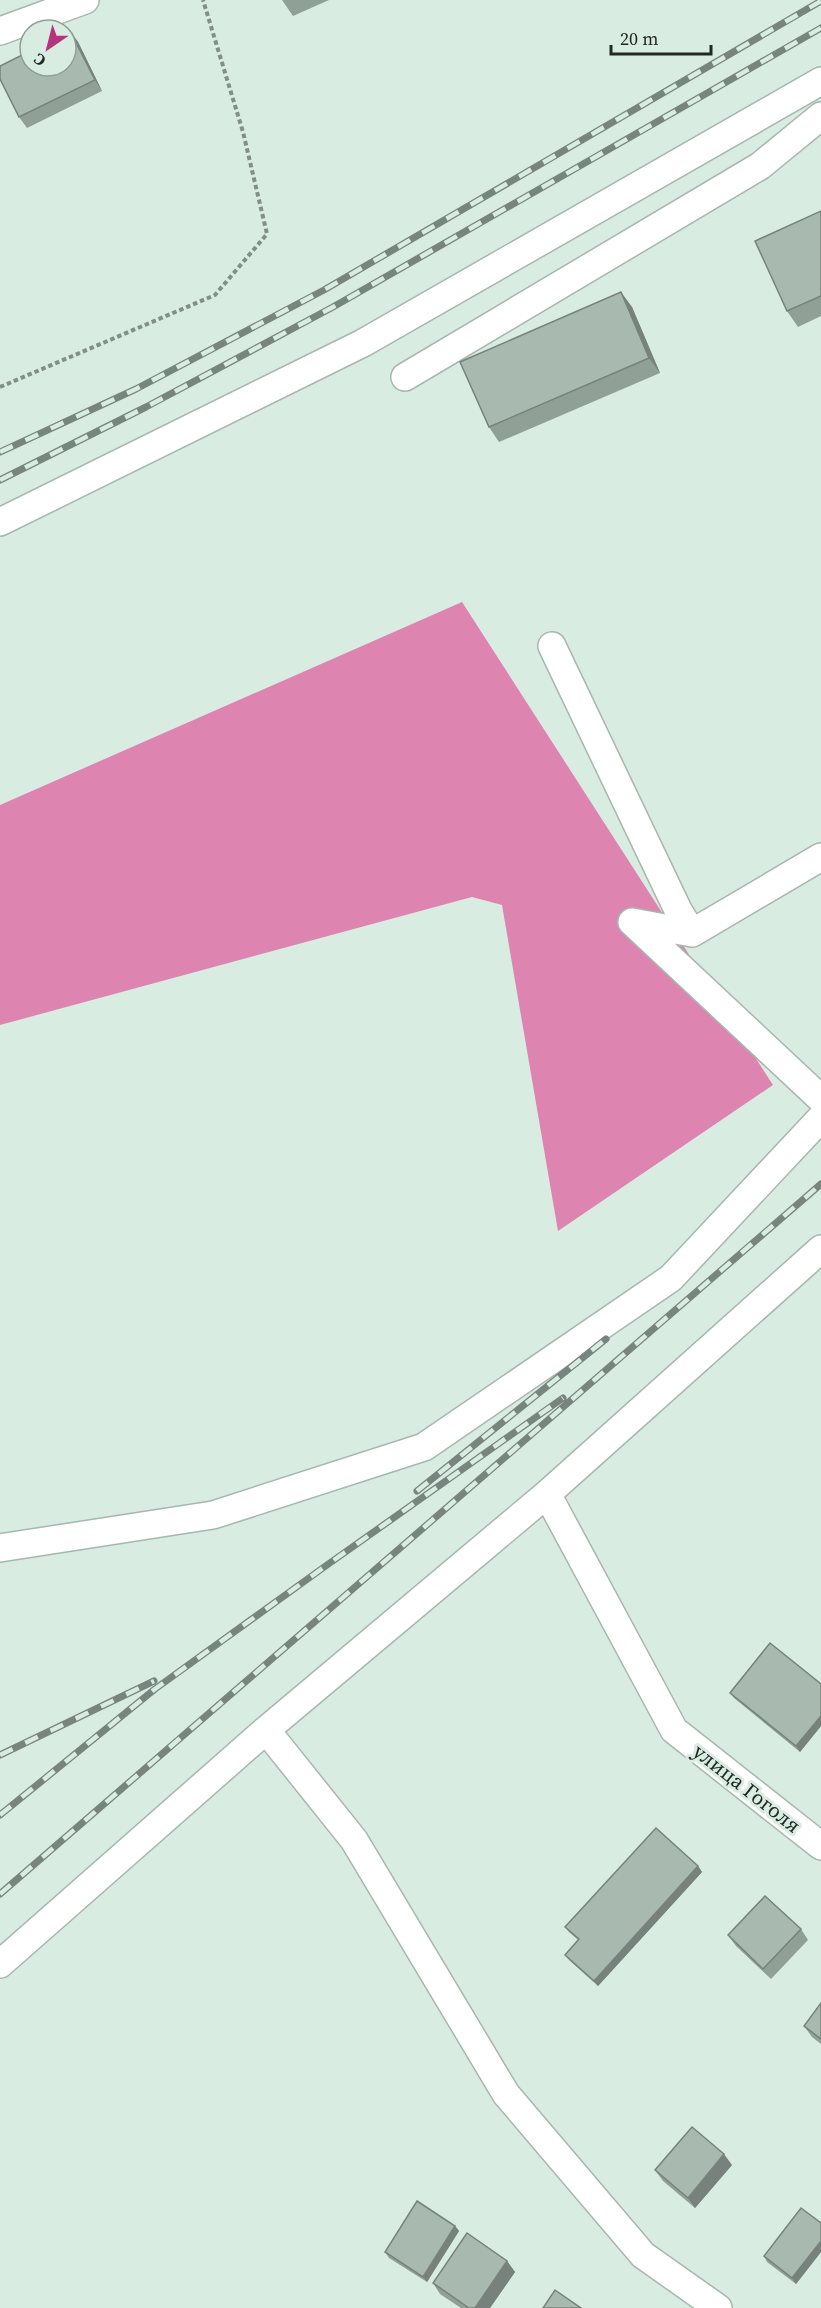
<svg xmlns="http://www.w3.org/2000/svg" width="821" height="2308" viewBox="0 0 821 2308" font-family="'Source Serif 4',serif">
	<rect width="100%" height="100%" fill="#d9ece1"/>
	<path fill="#de84b0" d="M462,602L773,1085L558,1231L502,905L472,897L0,1025V805Z"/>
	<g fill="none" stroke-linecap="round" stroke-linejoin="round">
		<g stroke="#a6b8ad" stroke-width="30">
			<path id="street" d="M0,31L85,0
				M405,377L760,166L821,116
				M0,522L363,343L821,81
				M552,646L678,910L692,933L632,922L821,1099
				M692,933L821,857
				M547,1494L674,1730L821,1846
				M0,1548L213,1515L424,1447L671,1278L821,1118
				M266,1730L354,1840L506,2094L643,2255L718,2308
				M0,1964L266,1730L547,1494L821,1249"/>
		</g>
		<path stroke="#828f87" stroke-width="4" stroke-dasharray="4.5 3" stroke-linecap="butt" d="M0,387L215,295L267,234L243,132L203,0"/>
		<use href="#street" stroke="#fff" stroke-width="27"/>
		<g stroke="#78857e" stroke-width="7">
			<path id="rail" d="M0,452L136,389L324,290L821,1
				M0,480L146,407L333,307L821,28
				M417,1491L606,1339
				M0,1755L154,1681
				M0,1815L155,1689L327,1565L563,1398
				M0,1894L821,1184"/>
		</g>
		<use href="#rail" stroke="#d9ece1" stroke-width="4.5" stroke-dasharray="14" stroke-linecap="butt"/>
	</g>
	<path fill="#90a097" d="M282,0H329L293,16Z
		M70,31L78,42L102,91L27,128L19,117Z
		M821,211V316L798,327L787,311Z
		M632,307L660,373L499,442L489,427Z
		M821,1684V1726L800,1752L734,1698L730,1693Z
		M698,1866L702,1872L598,1986L569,1960L565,1955L578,1940L569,1932L565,1927Z
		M801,1929L808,1940L771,1979L736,1946L728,1935Z
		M821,2003V2044L812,2037L804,2026Z
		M732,2165L695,2208L663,2181L655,2170Z
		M821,2223V2252L796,2284L767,2262L764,2256Z
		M455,2226L459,2231L427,2282L389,2258L385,2252Z
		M507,2261L515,2272L490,2308H461L440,2294L433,2283Z"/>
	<path fill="#76827b" d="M70,31L78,42L102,91L95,80Z
		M621,292L632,307L660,373L649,358Z
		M821,1716V1726L800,1752L796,1746Z
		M698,1866L702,1872L598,1986L594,1981Z
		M724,2154L732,2165L695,2208L688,2198Z
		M455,2226L459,2231L427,2282L423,2277Z
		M821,2241V2252L796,2284L792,2278Z
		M507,2261L515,2272L490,2308H475Z"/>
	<path fill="#a8bab0" stroke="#76827b" stroke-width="1.5" d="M70,31L95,80L19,117L0,79V66L30,51V66H66V33Z
		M821,211V296L787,311L755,241Z
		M621,292L649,358L489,427L460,362Z
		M770,1643L821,1684V1716L796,1746L730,1693Z
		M656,1828L698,1866L594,1981L565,1955L579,1939L565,1927Z
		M765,1896L801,1929L763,1969L728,1935Z
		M821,2003V2039L804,2026Z
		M692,2127L724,2154L688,2198L655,2170Z
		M417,2201L455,2226L423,2277L385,2252Z
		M801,2208L821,2223V2241L792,2278L764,2256Z
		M467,2233L507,2261L475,2308H469L433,2283Z
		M555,2290L581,2308H543Z"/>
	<g text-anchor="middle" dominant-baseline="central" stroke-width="6" stroke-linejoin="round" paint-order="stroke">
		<g font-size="21" fill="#222925" stroke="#d9ece1">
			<text transform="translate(747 1788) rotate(38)">улица Гоголя</text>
		</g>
	</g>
	<g transform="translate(48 48) rotate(215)"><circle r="28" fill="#d9ece1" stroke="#909e96" stroke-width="1.5"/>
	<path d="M0-4.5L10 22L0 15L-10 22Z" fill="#b6347e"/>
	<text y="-9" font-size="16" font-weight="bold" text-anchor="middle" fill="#222925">С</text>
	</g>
	<path d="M611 45v9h100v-9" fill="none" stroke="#222925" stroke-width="3"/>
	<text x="620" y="45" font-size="18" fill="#222925" stroke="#d9ece1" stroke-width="4.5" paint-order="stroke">20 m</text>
</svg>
